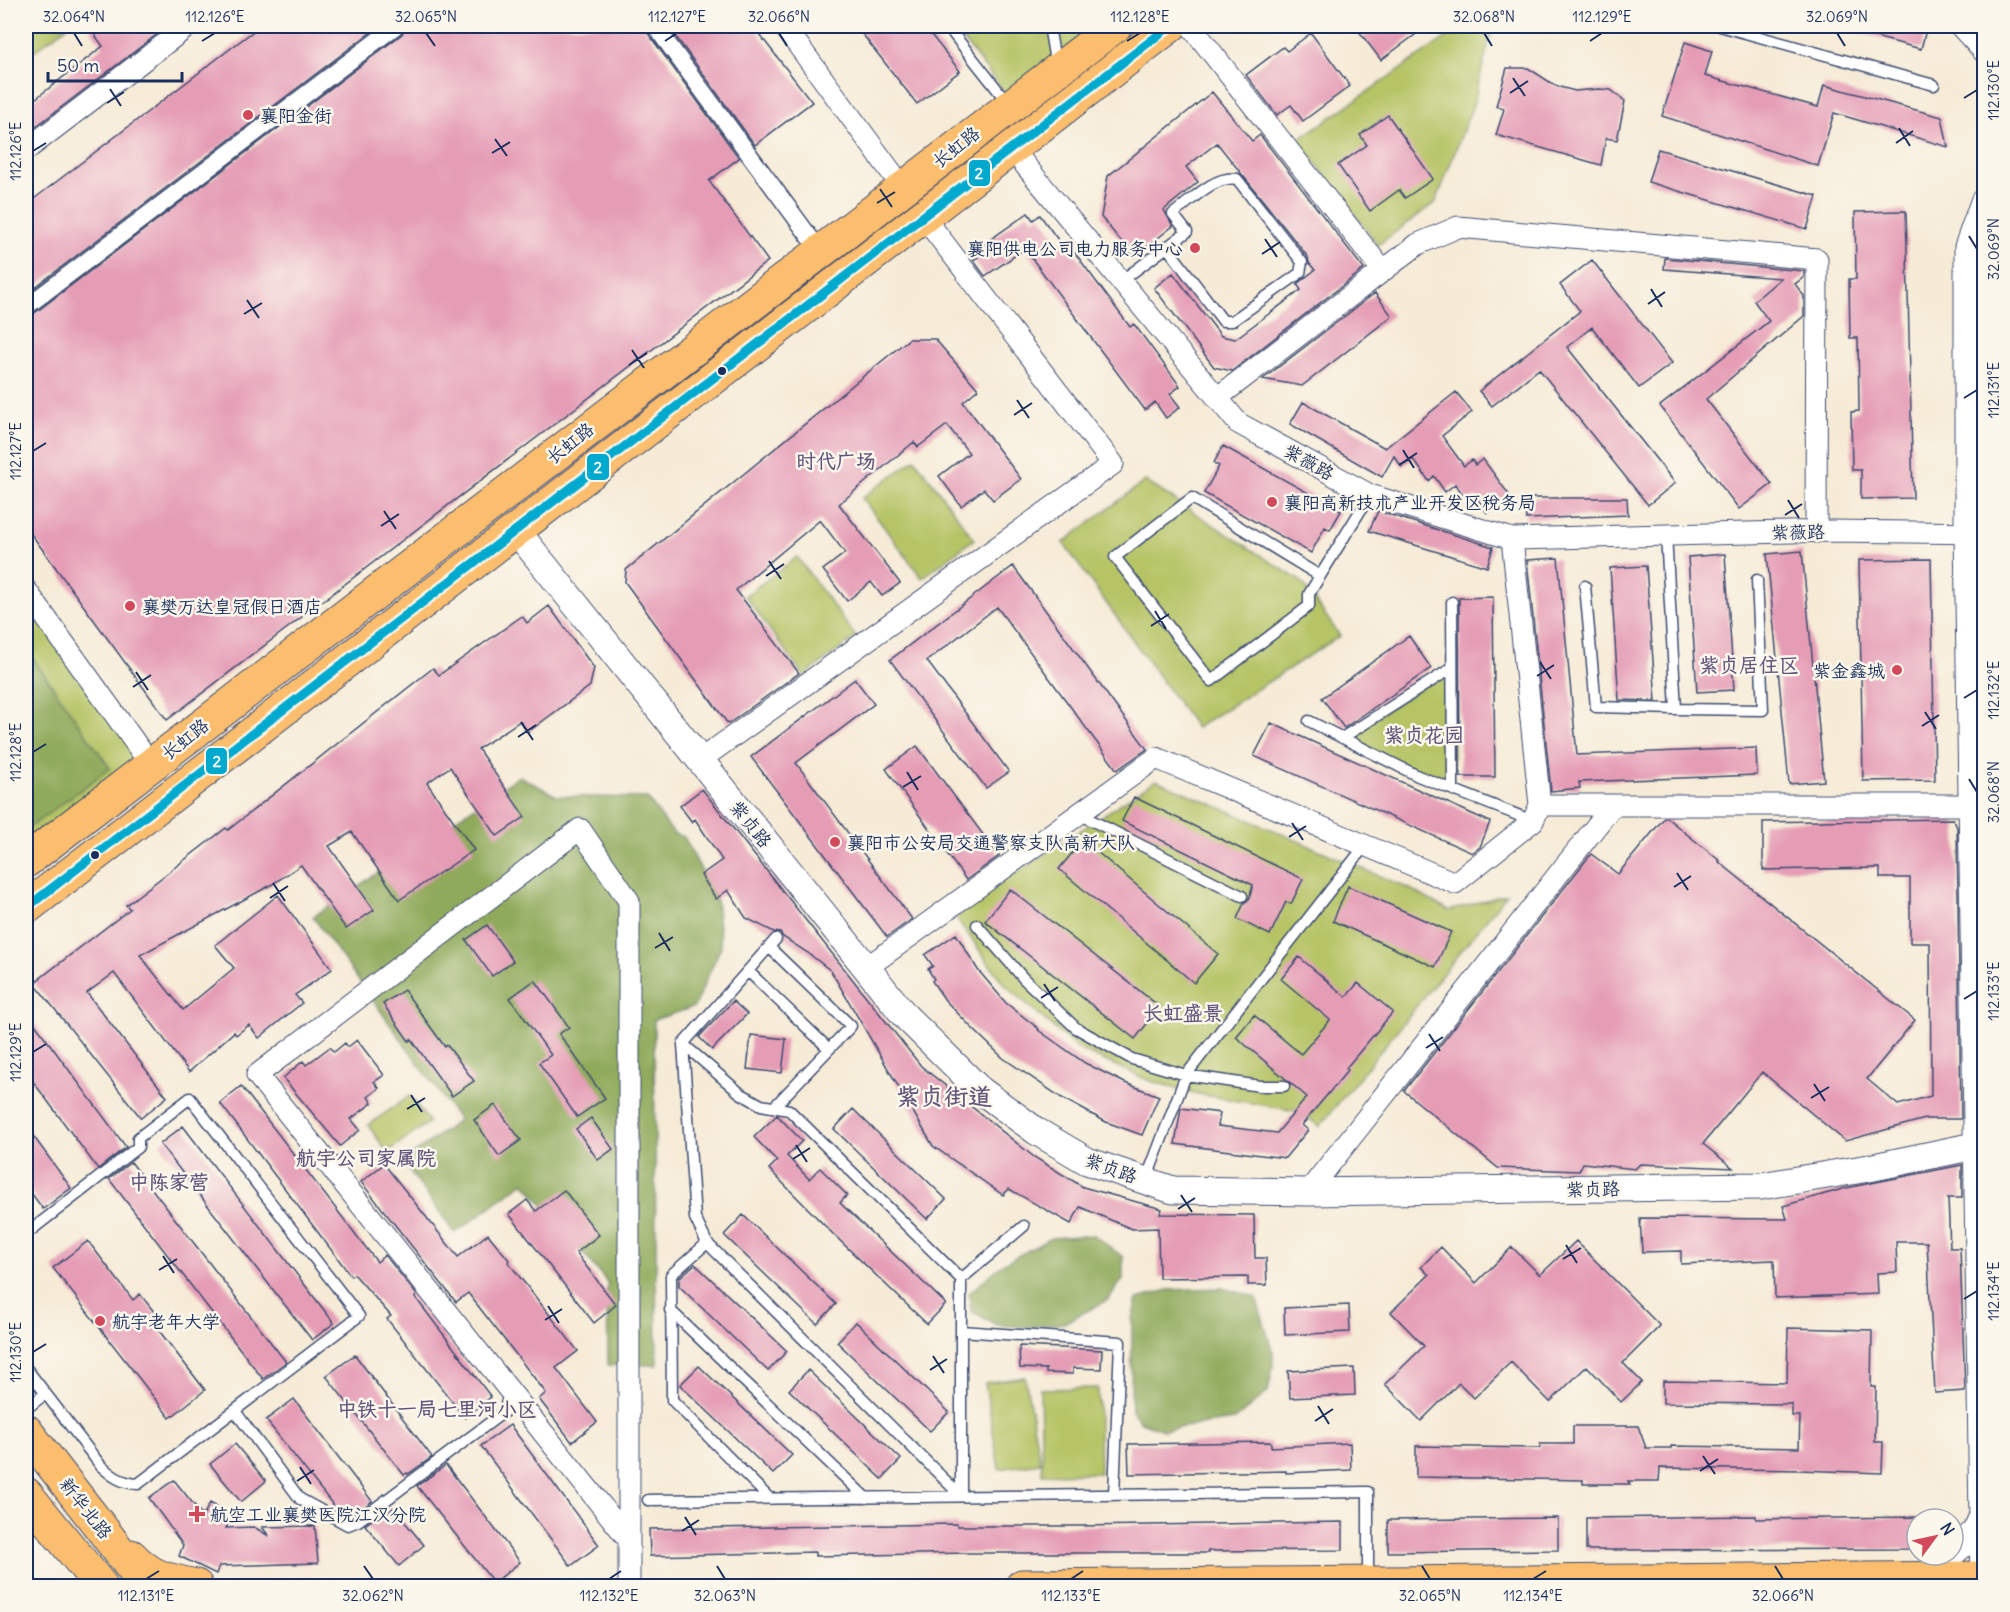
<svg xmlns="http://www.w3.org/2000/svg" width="2010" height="1612" viewBox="0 0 2010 1612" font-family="Delius,'LXGW WenKai TC',sans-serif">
	<rect width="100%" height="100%" fill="#fbf7ec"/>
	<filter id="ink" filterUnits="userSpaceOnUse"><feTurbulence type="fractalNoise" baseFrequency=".0167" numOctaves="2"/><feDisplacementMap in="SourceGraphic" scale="12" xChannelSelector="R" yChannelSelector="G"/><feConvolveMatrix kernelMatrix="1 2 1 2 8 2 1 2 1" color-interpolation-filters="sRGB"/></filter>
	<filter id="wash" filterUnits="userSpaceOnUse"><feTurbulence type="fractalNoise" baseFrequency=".008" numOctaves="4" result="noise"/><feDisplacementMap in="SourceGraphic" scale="24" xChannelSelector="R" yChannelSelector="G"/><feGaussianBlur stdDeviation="1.35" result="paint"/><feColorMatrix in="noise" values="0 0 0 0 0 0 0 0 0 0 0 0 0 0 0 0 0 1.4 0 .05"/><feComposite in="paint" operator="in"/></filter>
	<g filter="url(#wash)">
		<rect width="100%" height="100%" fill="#f6ebd7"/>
		<path fill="#b6c466" stroke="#687a62" stroke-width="1.5" d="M26,26H68L26,57Z
			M952,26H1104L1009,98Z
			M1463,26H1493L1474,102L1436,202L1378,245L1298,140Z
			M915,459L974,539L922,578L862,498Z
			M1145,481L1302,582L1340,636L1196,728L1063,543Z
			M797,557L856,637L804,676L745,596Z
			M26,590L151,765L26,861Z
			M1452,668L1453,790L1342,738Z
			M1156,780L1412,890L1449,911L1507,894L1319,1127L1302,1112L1198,1094L1150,1081L1078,1049L1003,983L954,915Z
			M410,1096L429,1122L387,1152L368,1125Z
			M1025,1377L1040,1463L999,1469L985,1383Z
			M1098,1388L1100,1473L1042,1474L1040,1389Z"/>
		<path fill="#90aa5b" stroke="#566c5c" stroke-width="1.5" d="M32,657L110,768L26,830V661Z
			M519,776L557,796L647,798L674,834L684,837L716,899L721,947L694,1007L654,1020L657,1365H608L607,1282L524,1182L455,1233L403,1162L459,1120L313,917Z
			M1094,1235L1123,1257V1279L1108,1300L1064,1323L1030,1327L997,1325L971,1311L969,1293L1004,1263L1051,1238Z
			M1222,1288L1256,1297L1273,1352V1368L1268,1392L1234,1420L1163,1430L1141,1422L1131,1410L1132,1319L1137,1299L1168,1290Z"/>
		<g id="blocks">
			<path fill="#e59db6" d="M88,26H168L26,134V106L103,46Z
				M260,26H379L26,294V205Z
				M406,26H645L647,32L739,158L709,181L768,261L167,720L26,527V317L32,315L402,34Z
				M668,26H753L812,102L755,145Z
				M856,26H924L960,71L917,104Z
				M1355,26H1427L1381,60Z
				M1849,26H1927L1921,49L1849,30Z
				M1311,33L1350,86L1303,121L1291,105L1277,115L1246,75L1283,47L1287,51Z
				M1685,42L1712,51L1705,76L1818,107L1824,85L1942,117L1948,147L1834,113L1818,166L1662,116Z
				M1507,68H1528L1556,86L1575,91L1599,89L1611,90L1625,101L1617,140L1606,138L1601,165L1496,135L1504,109L1496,106Z
				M1212,92L1252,141L1260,135L1364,269L1232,371L1214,367L1154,288L1173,273L1221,336L1235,339L1301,290L1297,284L1315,270L1309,263L1308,257L1217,143L1186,167L1198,182L1164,210L1173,226L1134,257L1101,217L1108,176Z
				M1388,115L1433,179L1405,198L1399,190L1370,211L1338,165L1367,145L1360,135Z
				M1658,149L1817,196L1807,229L1648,182Z
				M1906,211L1913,498L1861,499V470H1852L1851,412L1859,411L1858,338H1850L1849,279H1856L1855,212Z
				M1028,213L1033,220L1040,215L1061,244L1066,241L1130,327L1134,324L1180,386L1170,394L1180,407L1166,418L1155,402L1145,410L1025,249L985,276L973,260L978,257L974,251Z
				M1665,258L1804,271V277L1795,284L1804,296V316L1706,399L1772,484L1739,509L1660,406L1769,321L1754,301L1781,278L1664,269Z
				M1592,260L1672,363L1639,388L1592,327L1567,347L1675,483L1648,505L1539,369L1492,406L1479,391L1580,311L1560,285Z
				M1375,293L1392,316L1302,386L1263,379Z
				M909,339H935L978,389L963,402L1021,479L993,500L984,489L961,506L939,476L969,453L947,425L918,447L914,442L839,504L900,583L882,596L871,582L847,601L823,570L845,553L820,520L736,590L799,673L728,724L625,582L626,570Z
				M1456,392L1472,412L1442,436L1464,466L1472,460L1475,465L1483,459L1510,496L1487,513L1476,497L1469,502L1455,484L1445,492L1434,476L1429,481L1413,459L1402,467L1394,456L1382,477L1290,424L1303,402L1385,448Z
				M1223,446L1341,511L1330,530L1325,527L1311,553L1204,493L1219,466L1214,463Z
				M1524,498H1627L1628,515L1526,519Z
				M1378,511L1493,547L1487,567L1369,531Z
				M1802,551L1824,781L1789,784L1767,554Z
				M1725,554L1734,690L1697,692L1688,557Z
				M1558,558L1577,755L1756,748L1757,775L1579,782L1580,788L1551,791L1527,560Z
				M1931,559L1935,780L1863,781L1859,560Z
				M1013,566L1147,749L1117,770L997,607L927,661L1009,772L986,788L890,660Z
				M1646,566L1656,701L1619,700L1610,568Z
				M1493,597L1495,777H1460L1459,598Z
				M549,606L594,668L590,686L528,732L520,721L478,749L525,817L497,836L450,767L427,783L474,850L399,900L352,832L329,846L374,910L346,929L301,865L271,885L140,955L183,1010L234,968L215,945L278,895L332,969L295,995L302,1003L259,1038L249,1025L236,1035L234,1032L189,1072L114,973L87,993L167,1097L141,1118L34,983L130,909L126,905L226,828L228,830L433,668L439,675L522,616L527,623Z
				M1409,636L1431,668L1344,728L1322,698Z
				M855,679L874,704L796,763L912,919L887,937L751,757Z
				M1271,723L1490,822L1480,847L1472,853L1254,756Z
				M917,746L999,856L966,880L886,769Z
				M702,789L921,1066L1034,1157L1083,1187L1162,1209L1160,1214L1254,1215L1255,1258H1266L1267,1285H1248V1277L1159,1278L1158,1228L1132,1229L1080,1207L1071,1224L1009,1189L1003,1195L933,1146L831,971L808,953L783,937L780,933L774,932L746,918L728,890L716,899L701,875L722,860L695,819L692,822L680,806Z
				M1134,797L1303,879L1291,904L1286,902L1270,935L1237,919L1244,903L1249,899L1253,885L1122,821Z
				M1664,818H1667L1720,861L1719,862L1915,1020L1867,1079L1898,1105L1931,1096L1930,943H1910V878H1880V868L1763,870V822L1953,819L1957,827L1961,1119H1925L1845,1141L1762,1072L1703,1144L1733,1168L1640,1164L1635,1169L1583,1163L1579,1171L1498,1168L1404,1091L1591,854L1618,874Z
				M1083,840L1218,954L1194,983L1059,869Z
				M1348,886L1451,932L1435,967L1333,921Z
				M1010,889L1160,1007L1135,1039L985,921Z
				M487,925L513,961L492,976L466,940Z
				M956,934L978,970L1006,1003L1039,1029L1038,1030L1085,1063L1125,1083L1159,1096L1142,1135L1106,1122L1062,1098L1003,1058L970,1026L945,1000L932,981L934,979L928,969L933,966L925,955Z
				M1299,957L1346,997L1358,983L1393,1012L1346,1068L1348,1070L1302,1125L1308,1130L1285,1158L1175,1144L1181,1108L1220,1113L1218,1126L1277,1133L1307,1097L1236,1037L1254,1015L1301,1054L1330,1020L1281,979Z
				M535,980L569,1027L559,1034L605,1098L577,1117L539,1063L551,1055L510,998Z
				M404,990L445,1047L447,1045L474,1081L452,1096L411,1039L409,1041L383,1004Z
				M733,1001L747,1014L712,1050L699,1037Z
				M26,1012L126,1147L98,1169L26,1072Z
				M751,1035L786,1039L782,1073L747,1069Z
				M357,1040L384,1075L374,1082L379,1088L368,1097L372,1103L351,1119L360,1130L340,1146L283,1078L303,1061L306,1065L330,1047L334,1052L345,1043L348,1047Z
				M241,1086L377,1262L385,1255L417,1295L415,1297L491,1397L465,1418L387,1319L391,1316L354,1274L351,1276L220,1103Z
				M495,1105L521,1140L499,1156L474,1120Z
				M853,1109L946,1199L927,1219L834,1129Z
				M777,1115L802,1141L787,1156L809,1179L820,1168L847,1195L840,1203L946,1304L927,1324L833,1234L769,1169L777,1161L754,1137Z
				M591,1118L613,1149L598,1160L576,1129Z
				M26,1126L71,1188L43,1209L26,1186Z
				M183,1126L334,1323L312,1340L160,1144Z
				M131,1162L286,1362L263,1379L109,1179Z
				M384,1164L458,1257L488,1234L509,1260L508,1262L578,1351L556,1368L597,1422L572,1442L539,1399L546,1393L468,1293L456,1302L361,1182Z
				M1962,1165V1198H1948L1950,1248H1960L1965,1391L1935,1393L1927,1242H1896L1897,1272L1877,1273L1878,1294L1775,1298L1774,1260L1681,1264V1251L1642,1252L1640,1218L1787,1219L1783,1206L1846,1188Z
				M564,1190L599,1235L576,1253L616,1305L594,1323L509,1214L527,1200L536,1211Z
				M743,1215L836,1304L817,1324L724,1235Z
				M88,1241L133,1300L140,1294L163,1323L157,1328L205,1390L170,1418L53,1268Z
				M1576,1241L1660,1326L1623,1363L1642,1382L1621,1402L1587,1366L1550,1402L1511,1362L1474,1398L1459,1383L1421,1421L1385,1384L1424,1346L1391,1312L1429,1275L1421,1267L1441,1247L1476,1283L1512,1247L1540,1275Z
				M695,1264L787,1351L768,1371L679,1286V1278Z
				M1349,1305L1350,1332L1285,1335L1284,1308Z
				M856,1322L949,1412L930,1431L837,1342Z
				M1788,1328L1872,1330L1871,1387H1876L1875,1442H1883L1882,1473L1799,1470L1660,1468L1659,1481H1628L1630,1484H1583V1480L1416,1477V1446L1540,1448V1444H1573V1426H1638L1646,1448H1671V1446L1799,1448L1800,1416H1792V1404L1663,1403V1381L1787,1383Z
				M1019,1346L1102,1350L1101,1369L1073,1368V1374L1046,1373V1369L1020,1368Z
				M355,1355L432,1457L408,1474L407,1473L404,1475L326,1376Z
				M699,1366L792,1455L773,1474L680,1385Z
				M1354,1368L1355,1395L1290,1398L1288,1371Z
				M808,1370L901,1459L882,1479L789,1390Z
				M294,1399L372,1501L355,1514L353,1512L347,1516L337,1510L266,1420Z
				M510,1425L599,1545L571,1566L481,1446Z
				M1271,1442V1447L1350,1443L1351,1470L1286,1473V1471L1129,1474L1128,1444Z
				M235,1444L266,1481L241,1502L210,1464Z
				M446,1465L520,1562L494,1583L417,1486Z
				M174,1480L203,1516L210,1503L233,1515L226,1528L254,1527L269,1536L262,1527L315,1526L318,1563L219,1566L216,1574L179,1556L183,1545L149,1498Z
				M393,1508L424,1545L399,1566L365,1525L381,1513L383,1516Z
				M1756,1516V1519L1917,1517V1549L1586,1550V1518Z
				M1558,1518V1550L1388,1552V1520Z
				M1343,1522V1550L1208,1551V1553H968L815,1556V1552L650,1556L649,1529L957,1524V1526H1080Z"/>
		</g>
	</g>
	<g filter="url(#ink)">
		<use href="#blocks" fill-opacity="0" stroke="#3c4b70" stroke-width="1.5"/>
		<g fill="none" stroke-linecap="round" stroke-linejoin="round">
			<g stroke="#3c4b70" stroke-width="13">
				<path id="service" d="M947,26L1008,103
					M1049,26L1056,67
					M1720,26L1934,85
					M1121,281L1167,247L1223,321H1232L1300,273L1302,262L1237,179C1214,175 1191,201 1173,214L1187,232L1167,247
					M1666,535L1676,709L1763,710L1757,580
					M1320,576L1192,498L1115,557L1211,681L1309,606V594L1370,495
					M1585,586L1596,707L1676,709
					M1452,602L1453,790
					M1309,721L1418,776L1533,821
					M1342,738L1452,668
					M1079,814L1242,896
					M977,925L1024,979L1076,1028L1132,1059L1186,1075L1260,1086H1284
					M769,947L851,1026L774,1107
					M748,971L829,1049
					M683,1044L776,939
					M1146,1180L1186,1075L1360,852
					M26,1234L138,1147V1138L190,1098L359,1316L138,1484C122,1483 113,1477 101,1466L26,1368
					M707,1243L961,1496
					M961,1279L1024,1226
					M670,1310L866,1498
					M961,1331L1120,1342L1114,1495
					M26,1409L45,1394
					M235,1411L300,1499L348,1525L358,1521L504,1412L508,1397L505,1392
					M770,1499L672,1400L671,1275L707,1243L695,1218L683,1044L740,1093L761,1105L789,1110L961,1279V1496
					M648,1500L1368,1492V1581"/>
			</g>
			<g stroke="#3c4b70" stroke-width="19">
				<path id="pedestrian" d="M655,26L820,251
					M26,307L396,26"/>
			</g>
			<g stroke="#3c4b70" stroke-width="23">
				<path id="minor" d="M784,26L903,188
					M1191,26L1383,271
					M1960,26L1984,52
					M1011,148L1238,423L1370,495L1512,539L1831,531L1984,533
					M26,150L188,26
					M1217,398L1418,244L1458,227L1817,259L1816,532
					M26,590L151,765
					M700,760L1113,464L923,216
					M1540,805H1984
					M866,968L1156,758L1455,883L1533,821L1540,805L1512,539
					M1308,1192L1613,805
					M629,1586V901L580,829L257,1075L629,1540"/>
			</g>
			<g stroke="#3c4b70" stroke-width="29">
				<path id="tertiary" d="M1984,202L1968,247V533L1984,1586
					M515,529L905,1016L979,1089L1036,1131L1087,1161L1173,1190L1308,1192L1761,1186L1869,1168L1984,1144
					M1953,1552L1976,1532L1984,1513"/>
			</g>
			<g stroke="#3c4b70" stroke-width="35">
				<path id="primary" d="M26,1431L146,1586
					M26,1494L101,1586
					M131,1556C153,1579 166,1579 196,1586
					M1022,1586L1984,1578"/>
			</g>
			<g stroke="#3c4b70" stroke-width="35">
				<path id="trunk" d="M26,861L1115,26
					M26,908L1170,26"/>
			</g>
			<use href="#service" stroke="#fff" stroke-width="10"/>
			<use href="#pedestrian" stroke="#fff" stroke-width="16"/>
			<use href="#minor" stroke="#fff" stroke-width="21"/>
			<use href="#tertiary" stroke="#fff" stroke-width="27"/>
			<use href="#primary" stroke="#fbbd6e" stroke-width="33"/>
			<use href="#trunk" stroke="#fbbd6e" stroke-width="33"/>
			<g stroke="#fbf7ec" stroke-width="14">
				<path id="bus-1" d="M26,908L1170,26"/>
			</g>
			<use href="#bus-1" stroke="#00a9ce" stroke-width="9"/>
		</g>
	</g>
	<path fill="none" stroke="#1b2f5e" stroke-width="2" d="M74,33L82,46M426,33L435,46M779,33L787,46M1484,33L1492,46M1837,33L1845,46M202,41L215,33M665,41L677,33M1127,41L1140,33M1590,41L1602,33M1513,78L1525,96M110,89L121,106M1510,93L1528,81M1964,98L1977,90M107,103L124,92M1899,128L1910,146M495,139L507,156M1896,143L1913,131M33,151L46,143M492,153L510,142M880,189L892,207M877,203L895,192M1969,236L1977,249M1265,239L1277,257M1262,254L1280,242M1651,289L1662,307M247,300L259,318M1648,304L1665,292M244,314L262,303M632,350L644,368M629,365L647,353M1964,398L1977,390M1017,400L1029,418M1014,415L1032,403M1403,450L1414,468M33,451L46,443M1399,465L1417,453M1788,500L1799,518M384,511L396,529M1785,515L1802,504M381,526L399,514M769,561L781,579M766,576L784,564M1155,611L1166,629M1151,626L1169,614M1540,662L1551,679M136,672L148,690M1537,676L1554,665M133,687L151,675M1964,698L1977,690M1925,712L1936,729M521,722L533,740M1922,726L1939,715M518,737L536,725M33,752L46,744M907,772L918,790M1969,779L1977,792M903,787L921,776M1292,823L1303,840M1289,837L1306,826M1677,873L1688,890M273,883L285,901M1674,887L1691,876M270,898L288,886M659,933L670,951M655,948L673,937M1044,984L1055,1001M1041,998L1058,987M1964,999L1977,991M1429,1034L1440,1051M1426,1048L1443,1037M33,1052L46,1044M1814,1084L1825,1101M411,1095L422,1112M1811,1098L1829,1087M407,1109L425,1098M796,1145L807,1162M793,1159L810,1148M1181,1195L1192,1212M1178,1209L1195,1198M1566,1245L1577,1263M163,1256L174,1273M1563,1259L1581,1248M159,1270L177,1259M1964,1299L1977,1291M548,1306L559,1323M545,1320L562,1309M33,1352L46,1344M933,1356L944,1373M930,1370L947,1359M1318,1406L1329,1424M1315,1421L1333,1409M1703,1456L1715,1474M300,1467L311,1484M1700,1471L1718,1459M297,1481L314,1470M685,1517L696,1535M682,1531L699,1520M364,1566L373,1579M717,1566L725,1579M1422,1566L1430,1579M1775,1566L1783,1579M146,1579L159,1571M609,1579L621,1571M1071,1579L1083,1571M1533,1579L1546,1571"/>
	<g fill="#d1495b" stroke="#fbf7ec" stroke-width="2">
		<circle cx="248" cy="115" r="6"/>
		<circle cx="1195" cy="248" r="6"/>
		<circle cx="1272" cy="502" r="6"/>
		<circle cx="130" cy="606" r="6"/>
		<circle cx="1897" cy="670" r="6"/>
		<circle cx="835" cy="842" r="6"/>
		<circle cx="100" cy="1321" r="6"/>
		<path d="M194 1505h6v6h6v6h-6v6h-6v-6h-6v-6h6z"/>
	</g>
	<g fill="#1b2f5e" stroke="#fbf7ec" stroke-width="2">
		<circle cx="722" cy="371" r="5"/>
		<circle cx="95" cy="855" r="5"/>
	</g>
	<g text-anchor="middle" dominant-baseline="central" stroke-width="5" stroke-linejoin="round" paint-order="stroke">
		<g font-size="18" fill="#1b2f5e" stroke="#fbf7ec" text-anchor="start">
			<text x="260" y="115">襄阳金街</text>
			<text x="1183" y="248" text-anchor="end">襄阳供电公司电力服务中心</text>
			<text x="1284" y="502">襄阳高新技术产业开发区税务局</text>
			<text x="142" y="606">襄樊万达皇冠假日酒店</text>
			<text x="1885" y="670" text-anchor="end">紫金鑫城</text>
			<text x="847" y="842">襄阳市公安局交通警察支队高新大队</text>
			<text x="112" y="1321">航宇老年大学</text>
			<text x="210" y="1514">航空工业襄樊医院江汉分院</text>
		</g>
		<g font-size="18" fill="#1b2f5e" stroke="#fbf7ec">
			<text transform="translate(956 147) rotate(-38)">长虹路</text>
			<text transform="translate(570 443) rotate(-38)">长虹路</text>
			<text transform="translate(1309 462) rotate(29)">紫薇路</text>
			<text transform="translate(1798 532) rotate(-1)">紫薇路</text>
			<text transform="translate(185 739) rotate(-38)">长虹路</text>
			<text transform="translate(751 824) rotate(51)">紫贞路</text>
			<text transform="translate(1111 1168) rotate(20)">紫贞路</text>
			<text transform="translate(1593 1189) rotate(-1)">紫贞路</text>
			<text transform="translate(86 1508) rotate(52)">新华北路</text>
		</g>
		<g font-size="20" font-weight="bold" fill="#62567d" stroke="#fbf7ec">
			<text x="836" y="460">时代广场</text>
			<text x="1749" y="664">紫贞居住区</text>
			<text x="1424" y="734">紫贞花园</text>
			<text x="1183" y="1012">长虹盛景</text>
			<text x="366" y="1157">航宇公司家属院</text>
			<text x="169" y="1181">中陈家营</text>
			<text x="437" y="1408">中铁十一局七里河小区</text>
		</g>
		<g font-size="24" font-weight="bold" fill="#62567d" stroke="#fbf7ec">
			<text x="944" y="1096">紫贞街道</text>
		</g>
	</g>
	<g stroke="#fbf7ec" stroke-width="2">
		<rect x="968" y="159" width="23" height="28" rx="6" fill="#00a9ce"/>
		<rect x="586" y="453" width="24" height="28" rx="6" fill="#00a9ce"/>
		<rect x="205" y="747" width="23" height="28" rx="6" fill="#00a9ce"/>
	</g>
	<g font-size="16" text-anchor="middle" font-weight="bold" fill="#fff">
		<text x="979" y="179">2</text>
		<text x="598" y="473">2</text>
		<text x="217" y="767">2</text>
	</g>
	<rect width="2010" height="1612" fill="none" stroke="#fbf7ec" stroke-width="66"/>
	<g transform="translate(1935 1537) rotate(57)"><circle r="28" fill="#fbf7ec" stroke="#a1a7b3" stroke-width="1.5"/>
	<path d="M0-4.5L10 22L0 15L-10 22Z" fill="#d1495b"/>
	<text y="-9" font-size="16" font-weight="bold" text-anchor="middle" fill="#1b2f5e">N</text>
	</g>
	<path d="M48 72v9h134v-9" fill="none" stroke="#1b2f5e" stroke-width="3"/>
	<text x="57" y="72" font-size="18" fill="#1b2f5e" stroke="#fbf7ec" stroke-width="4.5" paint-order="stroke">50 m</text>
	<rect x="33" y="33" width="1944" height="1546" fill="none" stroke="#1b2f5e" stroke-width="2"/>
	<g font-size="15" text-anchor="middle" fill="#1b2f5e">
		<text x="74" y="22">32.064°N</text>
		<text x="215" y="22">112.126°E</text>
		<text x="426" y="22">32.065°N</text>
		<text x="677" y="22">112.127°E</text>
		<text x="779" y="22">32.066°N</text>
		<text x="1140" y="22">112.128°E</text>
		<text x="1484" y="22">32.068°N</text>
		<text x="1602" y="22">112.129°E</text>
		<text x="1837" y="22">32.069°N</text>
		<text transform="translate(1994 90) rotate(-90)" y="5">112.130°E</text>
		<text transform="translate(16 151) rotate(-90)" y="5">112.126°E</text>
		<text transform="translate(1994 249) rotate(-90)" y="5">32.069°N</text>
		<text transform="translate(1994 390) rotate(-90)" y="5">112.131°E</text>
		<text transform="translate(16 451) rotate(-90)" y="5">112.127°E</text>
		<text transform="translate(1994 690) rotate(-90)" y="5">112.132°E</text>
		<text transform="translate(16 752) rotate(-90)" y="5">112.128°E</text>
		<text transform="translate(1994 792) rotate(-90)" y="5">32.068°N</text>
		<text transform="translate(1994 991) rotate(-90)" y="5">112.133°E</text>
		<text transform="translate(16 1052) rotate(-90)" y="5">112.129°E</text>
		<text transform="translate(1994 1291) rotate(-90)" y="5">112.134°E</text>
		<text transform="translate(16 1352) rotate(-90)" y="5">112.130°E</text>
		<text x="146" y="1601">112.131°E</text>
		<text x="373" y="1601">32.062°N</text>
		<text x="609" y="1601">112.132°E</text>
		<text x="725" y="1601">32.063°N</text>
		<text x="1071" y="1601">112.133°E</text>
		<text x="1430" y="1601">32.065°N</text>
		<text x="1533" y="1601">112.134°E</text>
		<text x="1783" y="1601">32.066°N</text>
	</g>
</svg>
